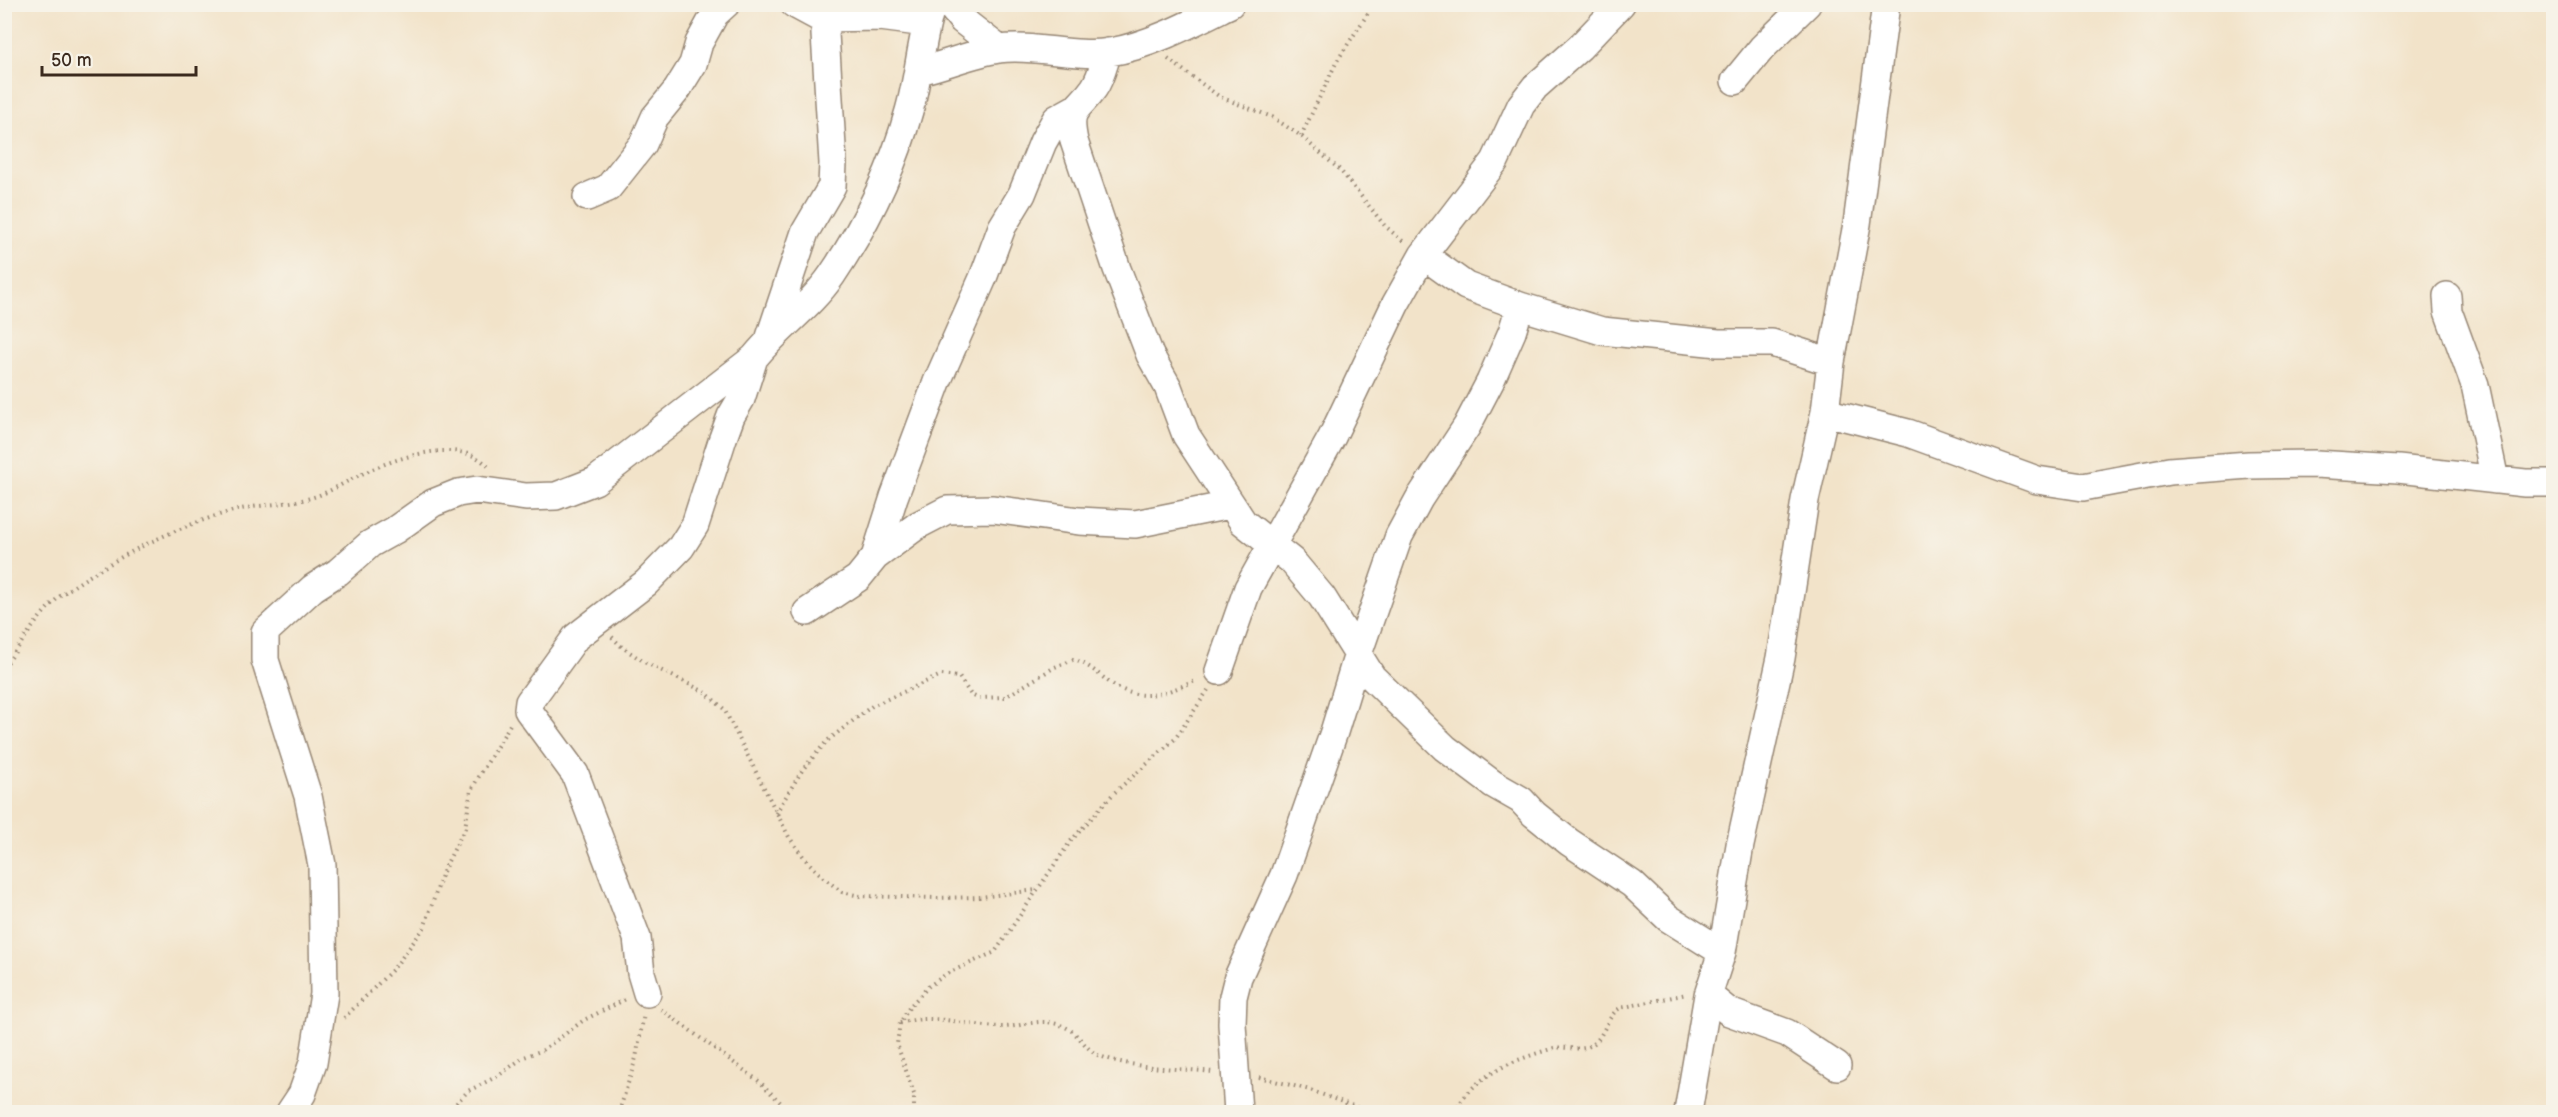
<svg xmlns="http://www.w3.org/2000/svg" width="2558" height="1117" viewBox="0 0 2558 1117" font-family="'Balsamiq Sans',sans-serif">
	<rect width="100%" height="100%" fill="#f7f3e8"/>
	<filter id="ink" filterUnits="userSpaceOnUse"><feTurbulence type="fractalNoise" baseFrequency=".0167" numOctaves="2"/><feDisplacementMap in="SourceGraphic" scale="12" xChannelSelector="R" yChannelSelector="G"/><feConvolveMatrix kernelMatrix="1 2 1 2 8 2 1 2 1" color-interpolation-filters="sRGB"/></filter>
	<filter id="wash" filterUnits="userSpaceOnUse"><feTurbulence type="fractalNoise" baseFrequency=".008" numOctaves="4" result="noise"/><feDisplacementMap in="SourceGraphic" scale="24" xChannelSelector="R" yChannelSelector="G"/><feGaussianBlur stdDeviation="1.35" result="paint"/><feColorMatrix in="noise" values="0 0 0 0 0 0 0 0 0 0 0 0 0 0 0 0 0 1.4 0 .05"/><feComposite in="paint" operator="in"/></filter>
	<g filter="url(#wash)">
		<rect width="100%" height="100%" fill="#f2e3c9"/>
	</g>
	<g filter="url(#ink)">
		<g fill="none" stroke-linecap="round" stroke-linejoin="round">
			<g stroke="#968674" stroke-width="30">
				<path id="minor" d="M794,4L820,18L880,17L926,23
					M949,4L962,20L999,49
					M1108,52C1104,63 1101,78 1094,88C1077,112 1067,107 1074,141L1117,269L1150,355L1168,387L1186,435L1243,522L1292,561L1322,597L1372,677L1445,748L1493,784L1521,800L1534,814L1569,842L1632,884L1668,918L1722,952
					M919,71C946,65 972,53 999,49C1035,44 1074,58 1110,52C1149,46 1194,22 1230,4
					M1735,81L1762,48L1807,4
					M587,197L608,188L643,144L655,117L677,90L693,64L699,43L715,14L726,4
					M1423,255L1466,286L1520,306L1602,331L1718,343H1772L1831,362
					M2447,296L2448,311L2475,385L2495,480
					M770,337L805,232L832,186L833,163L825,34L831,4
					M1825,412L1908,433L2037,480L2083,487L2169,471L2249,465L2316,464L2398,469L2525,483H2554
					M875,557L894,497L937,382L983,278L1002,227L1022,194L1043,142L1056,119L1074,109
					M807,612L858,578L875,557L918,525L947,510L993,509L1079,521L1135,524L1230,505
					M1219,671L1248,588L1332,437L1395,305L1423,255L1495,161L1521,105L1535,87L1580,47L1621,4
					M647,993L641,973L637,938L575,774L528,710L529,702L576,637L646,583L681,547L695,525L723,438L731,416L741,399L754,358
					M1708,995L1729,1012L1787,1033L1837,1066
					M290,1112L302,1094L313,1063L324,994L322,865L308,796L265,660V632L313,588L338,572L370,544L395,530L433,503L458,493L477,490L526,497L556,496L595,481L754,358C778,328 810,307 832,275C865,226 893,169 909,111C919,76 921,39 932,4
					M1238,1112L1232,1024L1233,997L1238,977L1284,875L1334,732L1358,654L1399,536L1419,499L1467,426L1490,382L1512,332L1520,306
					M1688,1112L1708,995L1722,952L1740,845L1781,658L1805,500L1825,412L1831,362L1857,224L1886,4"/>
			</g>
			<path stroke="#968674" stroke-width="4" stroke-dasharray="1.5 4.5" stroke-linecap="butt" d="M1168,59L1220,97L1272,117L1301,136L1340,170L1385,226L1405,243
				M1301,136L1337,61L1374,4
				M612,637L622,647L646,663L705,692L724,709L789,837L806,860L825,879L842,892L860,896L937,898L980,897L1036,890
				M4,667C23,642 42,608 68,590C120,555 179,524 241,509C265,504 293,504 317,496C333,490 347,481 362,474C394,458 464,434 490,469
				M776,813L803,769L827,741L872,706L941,675L959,677L971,695L978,698L1005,697L1055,667L1073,660C1087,663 1097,673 1109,682C1142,705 1164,693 1198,680
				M661,1009L760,1082L790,1112
				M344,1018L394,968L424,928L444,869L465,828L471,790L511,723
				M900,1023C938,1012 966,1027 1003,1027C1020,1027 1037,1019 1053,1023C1080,1028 1083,1050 1100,1056C1135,1069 1176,1068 1213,1072
				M1259,1077L1310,1090L1369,1112
				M448,1112L468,1091L498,1076L524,1057L543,1050L584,1020L626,999
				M619,1112L636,1058L644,1014
				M914,1112V1094L897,1044L900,1023L910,1006L929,986L948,973L995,952L1070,842L1113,794L1175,739L1208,690
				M1455,1112C1474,1074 1514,1060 1554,1048C1565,1046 1577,1051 1587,1047C1605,1041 1604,1018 1620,1008L1687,994"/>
			<use href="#minor" stroke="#fff" stroke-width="27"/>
		</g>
	</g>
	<rect width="2558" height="1117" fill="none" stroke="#f7f3e8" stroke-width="24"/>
	<path d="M42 66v9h154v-9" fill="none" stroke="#3b2a1e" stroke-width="3"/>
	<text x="51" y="66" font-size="18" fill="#3b2a1e" stroke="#f7f3e8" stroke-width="4.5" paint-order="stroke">50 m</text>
</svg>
